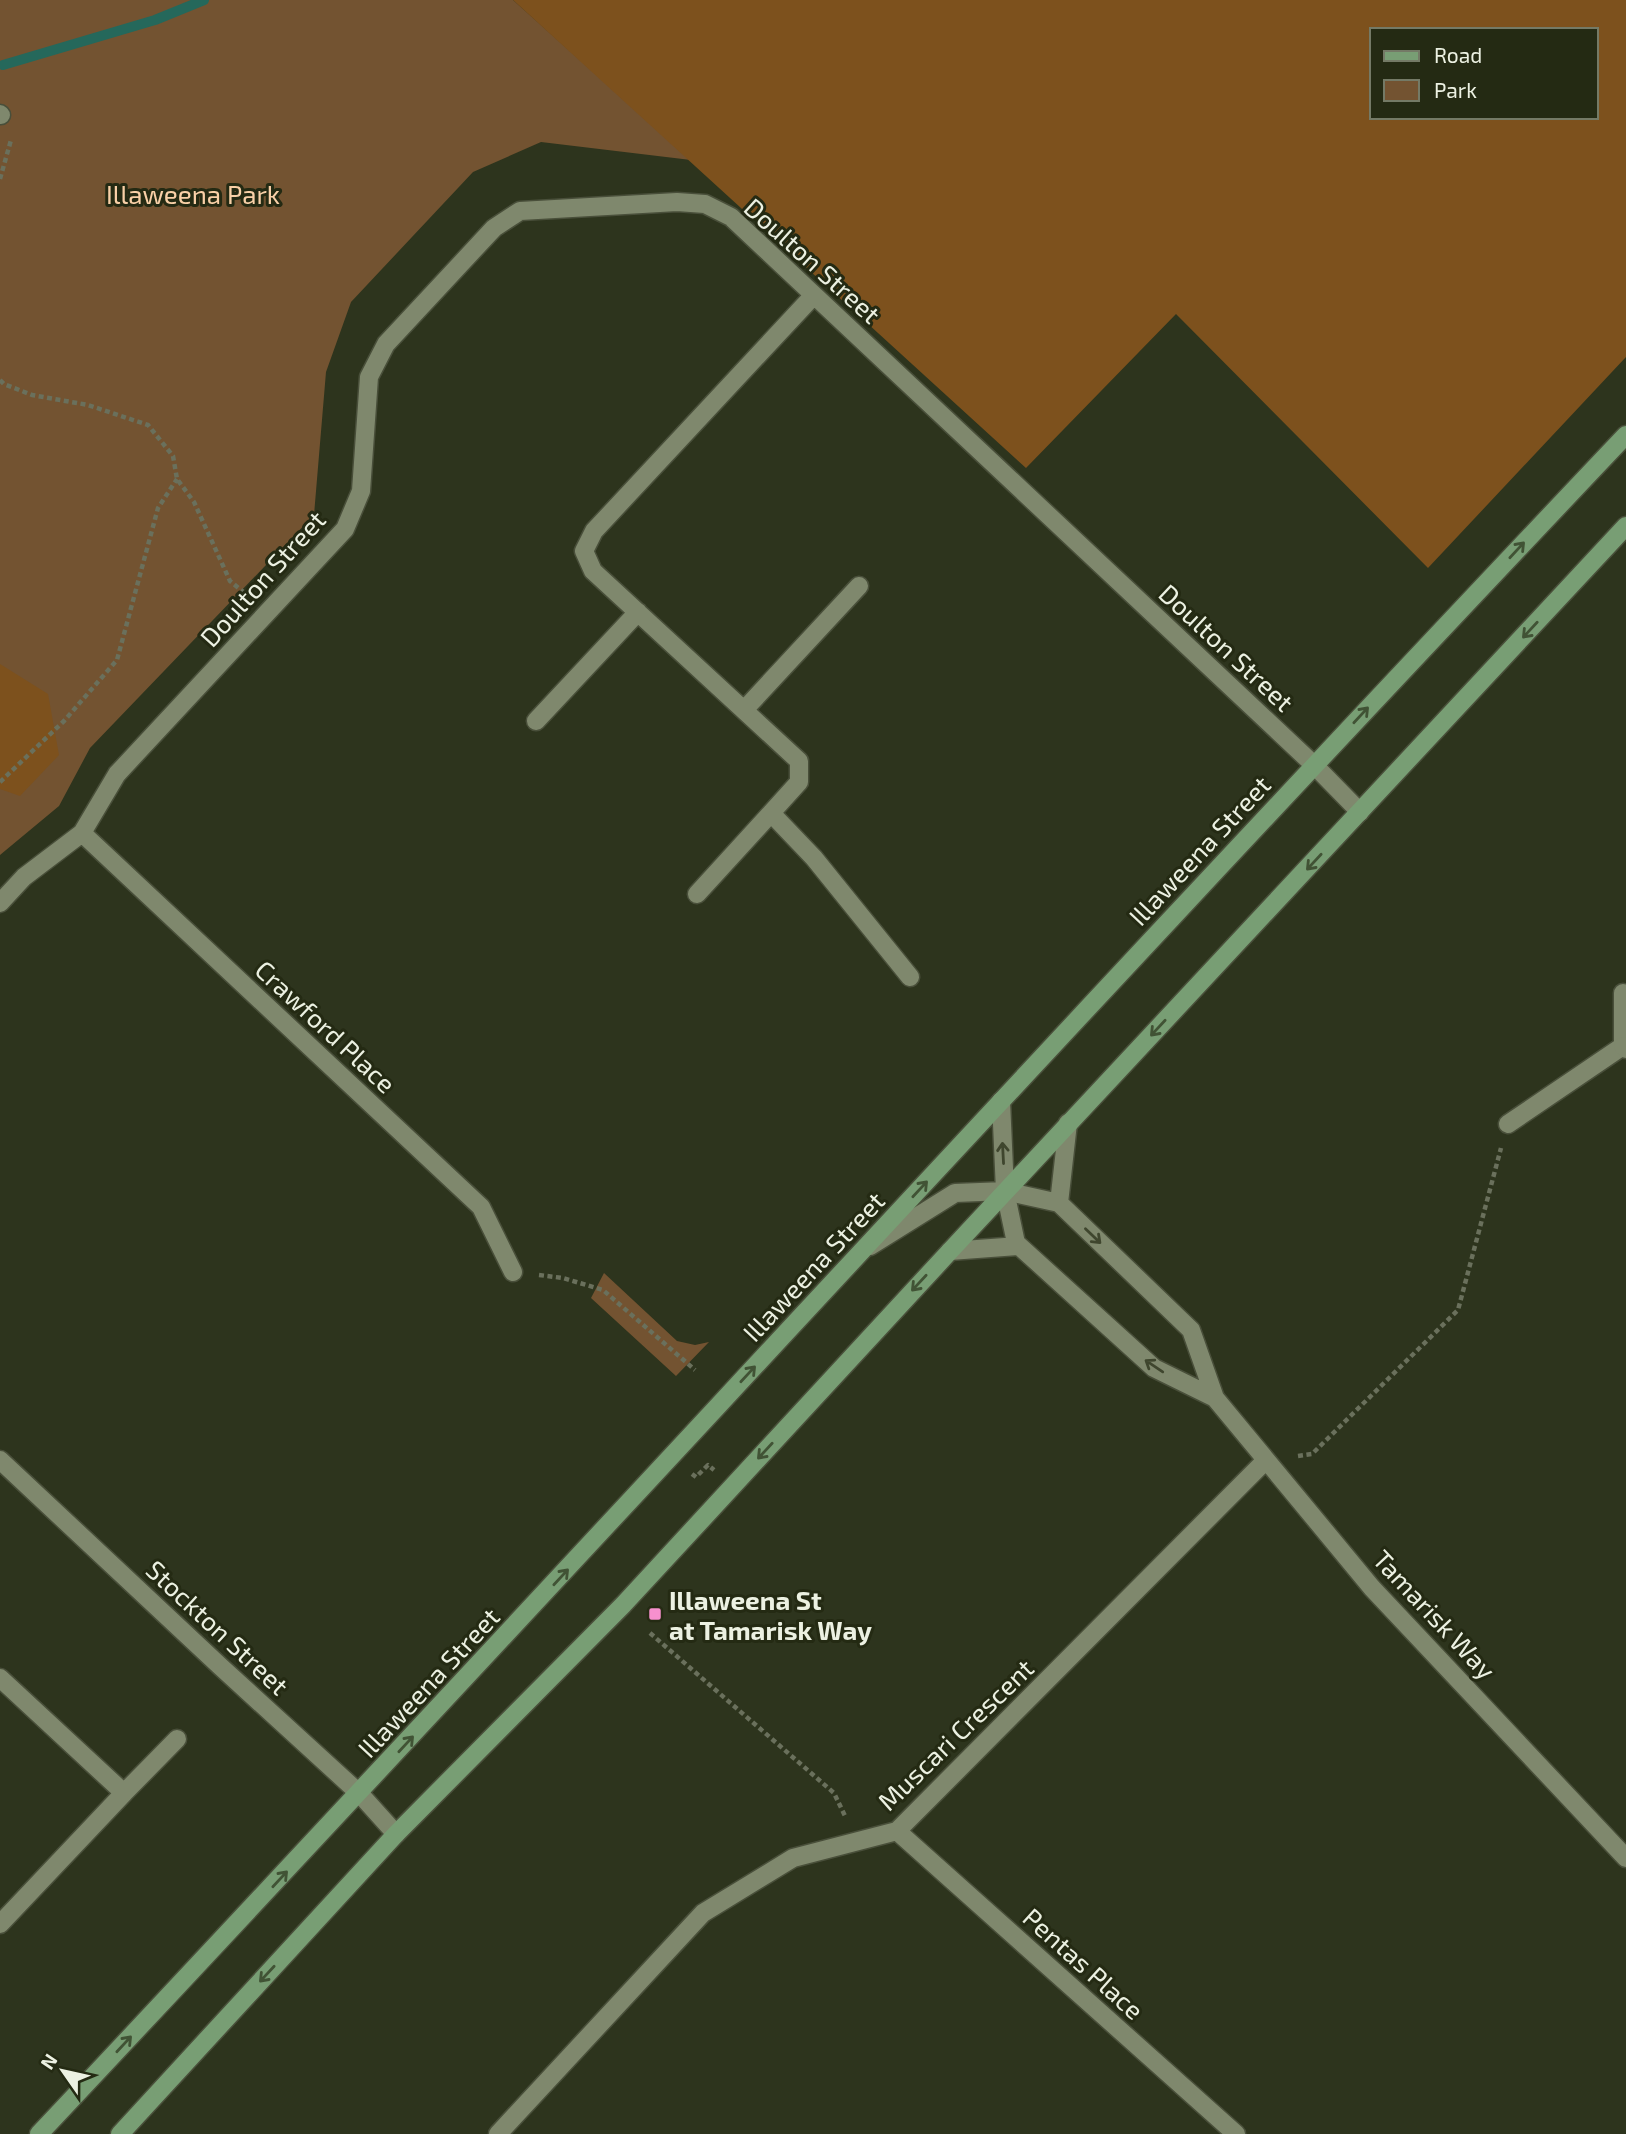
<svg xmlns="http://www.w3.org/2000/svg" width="1626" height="2134" viewBox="0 0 1626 2134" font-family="'Exo 2',sans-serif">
	<rect width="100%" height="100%" fill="#2d341d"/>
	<path fill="#735331" d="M0,0H513L691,160L541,142L473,172L351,302L326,372L314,515L90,748L59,806L0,855Z
		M604,1273L677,1341L695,1345L709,1342L676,1376L591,1298Z"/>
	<path fill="#7d511d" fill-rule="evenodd" d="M513,0H1626V357L1428,568L1176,314L1026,468ZM1372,30H1596V117H1372Z
		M0,664L48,694L59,755L20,796L0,789Z"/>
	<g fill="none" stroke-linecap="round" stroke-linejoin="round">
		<path stroke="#25685b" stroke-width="10" d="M3,65L155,20L204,0"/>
		<g stroke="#494f3a" stroke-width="21">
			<path id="service" d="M1508,1124L1623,1046V993"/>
		</g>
		<g stroke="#494f3a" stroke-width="21">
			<path id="minor" d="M0,114L1,115
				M814,295L594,531L584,551L593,571L799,761V782L771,813L814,858L910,977
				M744,710L859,586
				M536,721L638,612
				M82,833L481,1207L513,1272
				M697,894L771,813
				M0,903L24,877L82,833L117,774L345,529L361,491L369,377L386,344L494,228L520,211L677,202L705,204L731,217L1314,765L1360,812
				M1623,1046L1626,1049
				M1001,1101L1005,1191L1016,1243L1154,1368L1215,1398
				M1059,1203L1068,1123
				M870,1246L955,1193L1005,1191L1059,1203L1191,1330L1215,1398L1372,1588L1626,1858
				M950,1251L1019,1246
				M0,1460L221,1667L360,1794L396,1834
				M0,1678L124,1793L0,1924
				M124,1793L177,1739
				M897,1831L1236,2134
				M498,2134L703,1913L793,1858L897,1831L1266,1460"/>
		</g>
		<g stroke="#494f3a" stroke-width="21">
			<path id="secondary" d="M39,2134C570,1569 1093,997 1626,435
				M120,2134L396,1834L623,1605L950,1251L1626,526"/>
		</g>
		<path stroke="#6a705c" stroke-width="4.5" stroke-dasharray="5 3.5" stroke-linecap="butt" d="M0,179L11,140
			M0,380L4,384L32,395L88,405L148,425L173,456L177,479L194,502L230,581L247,595
			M0,782L64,721L117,660L158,508L177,479
			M539,1275L563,1278L603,1290L695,1370
			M1298,1456L1312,1454L1458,1310L1501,1148
			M692,1474L696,1477L708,1465L714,1470
			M650,1633L834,1793L846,1818"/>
		<use href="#service" stroke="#7f886d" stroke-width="18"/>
		<use href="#minor" stroke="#7f886d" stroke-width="18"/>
		<use href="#secondary" stroke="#789e74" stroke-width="18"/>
	</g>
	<defs><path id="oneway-shaft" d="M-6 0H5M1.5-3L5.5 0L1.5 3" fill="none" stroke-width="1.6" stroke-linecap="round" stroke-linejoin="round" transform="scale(1.75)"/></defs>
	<g stroke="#415335">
		<use href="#oneway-shaft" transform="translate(1517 550) rotate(-47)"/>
		<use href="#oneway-shaft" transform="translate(1530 630) rotate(133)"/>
		<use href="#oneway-shaft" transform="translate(1361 715) rotate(-47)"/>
		<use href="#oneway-shaft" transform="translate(1314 862) rotate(133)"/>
		<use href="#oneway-shaft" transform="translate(1158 1028) rotate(133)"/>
		<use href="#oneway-shaft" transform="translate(920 1189) rotate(-47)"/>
		<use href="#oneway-shaft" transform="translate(919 1283) rotate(133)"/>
		<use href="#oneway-shaft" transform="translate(748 1374) rotate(-47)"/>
		<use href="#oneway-shaft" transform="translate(765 1451) rotate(133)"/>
		<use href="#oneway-shaft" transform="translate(561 1577) rotate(-47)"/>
		<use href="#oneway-shaft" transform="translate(406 1744) rotate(-47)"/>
		<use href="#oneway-shaft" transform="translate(280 1879) rotate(-47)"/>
		<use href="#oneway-shaft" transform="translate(267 1974) rotate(133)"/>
		<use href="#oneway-shaft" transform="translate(124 2044) rotate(-47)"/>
	</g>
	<g stroke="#3f462e">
		<use href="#oneway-shaft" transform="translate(1003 1153) rotate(-93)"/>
		<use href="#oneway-shaft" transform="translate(1093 1236) rotate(44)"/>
		<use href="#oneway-shaft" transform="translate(1154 1366) rotate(-146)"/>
	</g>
	<rect fill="#f790ce" stroke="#242a13" stroke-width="2.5" x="648" y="1607" width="14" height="14" rx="3.5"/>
	<g text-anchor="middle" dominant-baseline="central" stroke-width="6" stroke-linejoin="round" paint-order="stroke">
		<g font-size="26" fill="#f9d0a7" stroke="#242a13">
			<text x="193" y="193">Illaweena Park</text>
		</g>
		<g font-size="26" fill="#ecf1e2" stroke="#242a13">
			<text transform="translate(813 260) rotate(42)">Doulton Street</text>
			<text transform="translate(262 578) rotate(-48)">Doulton Street</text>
			<text transform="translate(1227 647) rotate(43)">Doulton Street</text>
			<text transform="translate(1199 850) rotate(-47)">Illaweena Street</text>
			<text transform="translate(326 1026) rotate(43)">Crawford Place</text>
			<text transform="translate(813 1266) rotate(-47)">Illaweena Street</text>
			<text transform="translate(1435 1614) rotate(47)">Tamarisk Way</text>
			<text transform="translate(218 1627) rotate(43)">Stockton Street</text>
			<text transform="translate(428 1682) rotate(-47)">Illaweena Street</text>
			<text transform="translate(955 1734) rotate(-44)">Muscari Crescent</text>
			<text transform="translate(1084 1963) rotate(42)">Pentas Place</text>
		</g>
		<g font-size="26" font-weight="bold" fill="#ecf1e2" stroke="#242a13" text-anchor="start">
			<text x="669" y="1599">Illaweena St<tspan x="669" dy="30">at Tamarisk Way</tspan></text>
		</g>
	</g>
	<rect x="1370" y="28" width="228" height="91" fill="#242a13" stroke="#747a66" stroke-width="2"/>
	<rect x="1384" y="51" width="35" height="10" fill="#789e74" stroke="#747a66" stroke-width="2"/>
	<text x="1434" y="63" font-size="21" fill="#ecf1e2">Road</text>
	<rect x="1384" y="80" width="35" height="21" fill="#735331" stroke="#747a66" stroke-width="2"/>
	<text x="1434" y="98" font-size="21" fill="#ecf1e2">Park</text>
	<g transform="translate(63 2071) rotate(304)" stroke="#242a13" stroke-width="5" paint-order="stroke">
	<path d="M0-5L12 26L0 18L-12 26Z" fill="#ecf1e2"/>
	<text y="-10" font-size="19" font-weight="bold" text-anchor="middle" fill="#ecf1e2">N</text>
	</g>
</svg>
